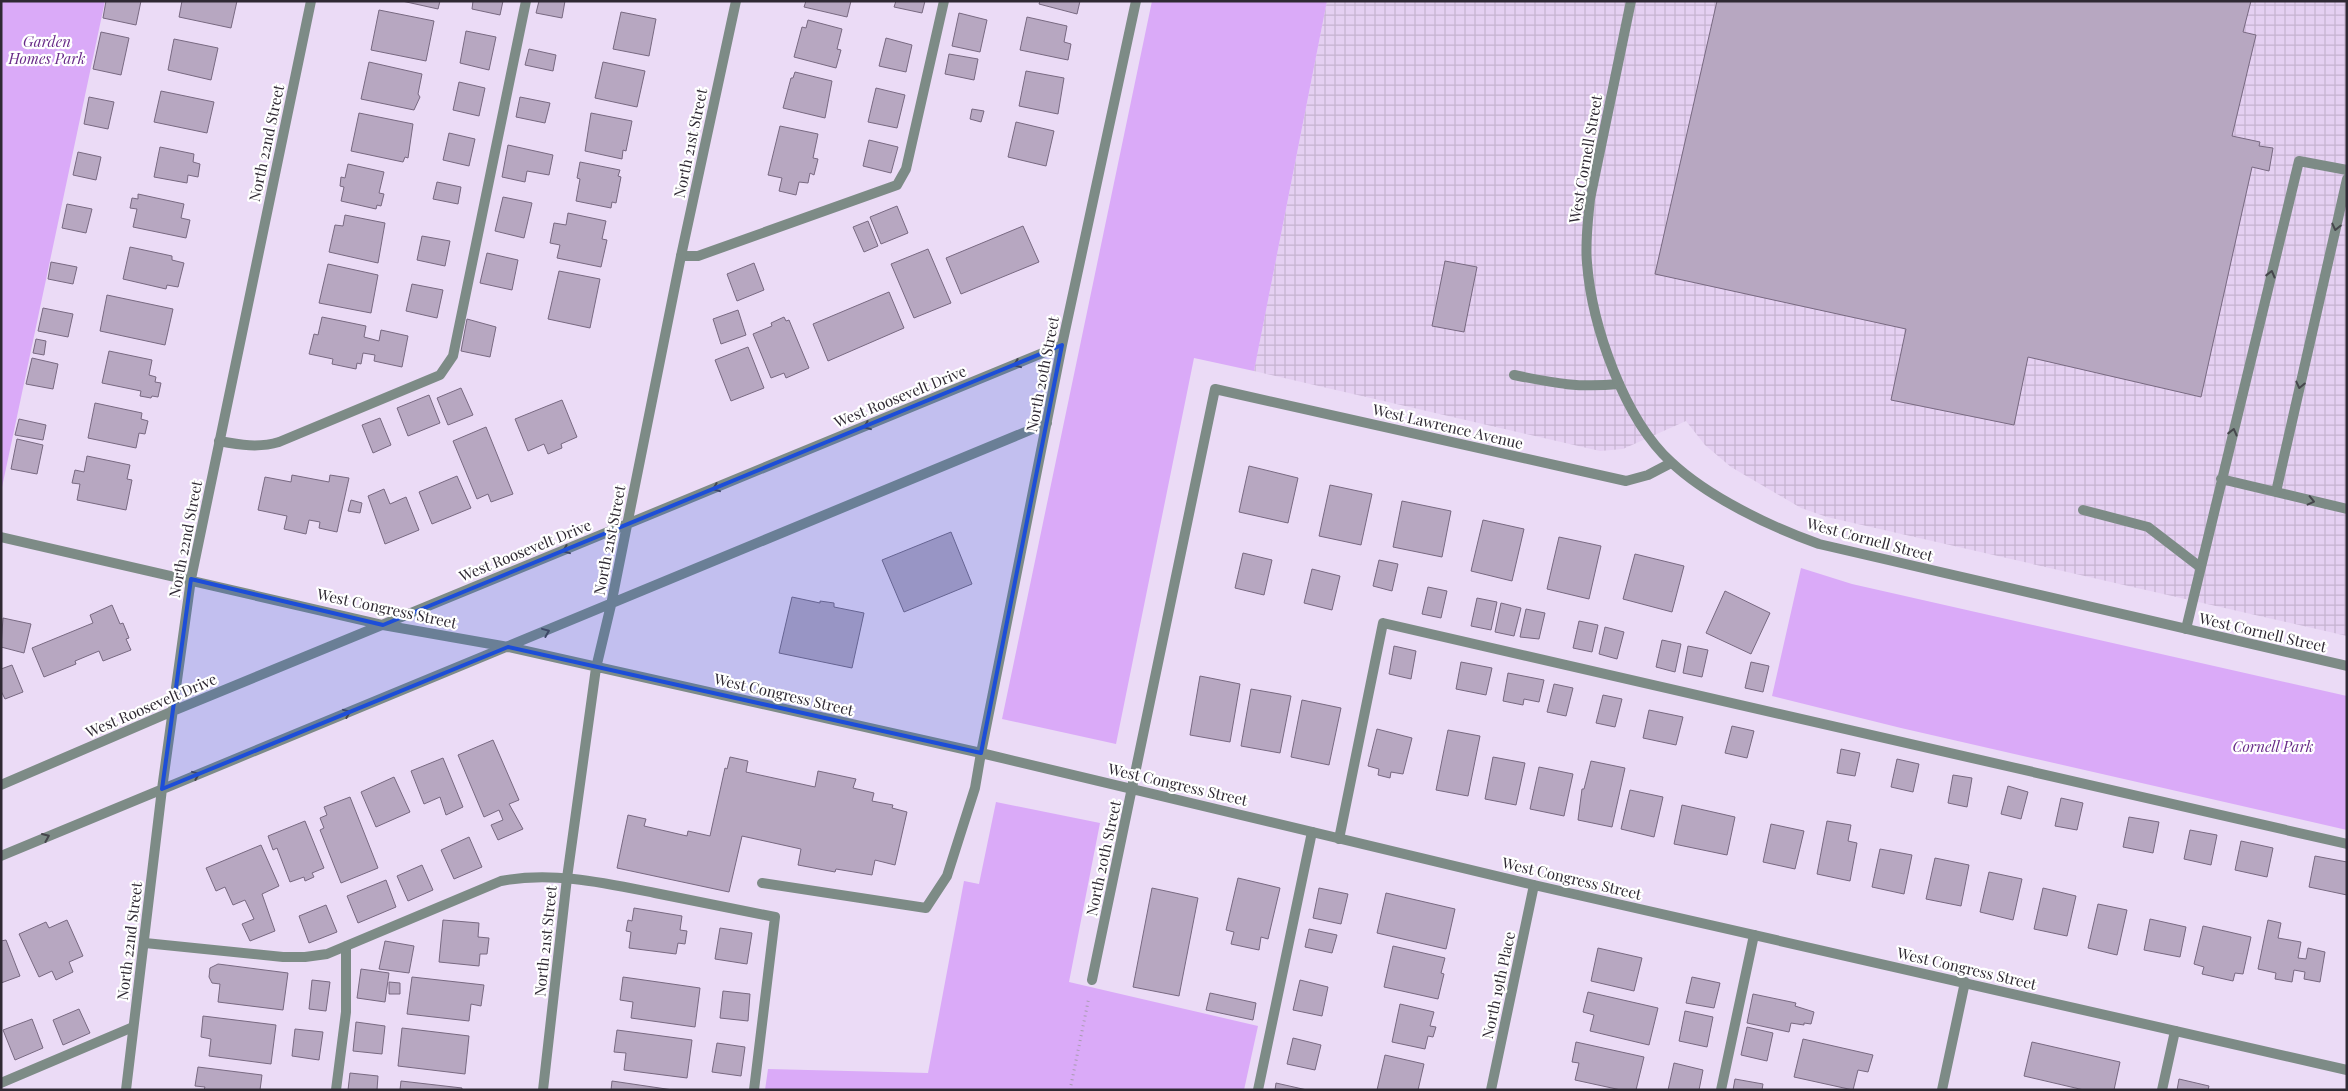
<svg xmlns="http://www.w3.org/2000/svg" width="2348" height="1091" viewBox="0 0 2348 1091" font-family="'Playfair Display',serif">
	<defs>
		<pattern id="industrial-grid" width="8" height="8" patternUnits="userSpaceOnUse" patternTransform="scale(1.25)"><rect width="8" height="8" fill="#e5d0f2"/><path d="M0 4h8M4 0v8" fill="none" stroke="#c5b3d0"/></pattern>
	</defs>
	<rect width="100%" height="100%" fill="#ebdbf6"/>
	<path fill="url(#industrial-grid)" d="M1327,1H2347V636L1827,517L1801,508L1731,467L1705,445L1686,421L1623,449L1600,451L1254,371Z"/>
	<path fill="#daaaf8" d="M1,1H105L1,492Z
		M1152,1H1327L1254,371L1194,358L1116,744L1002,719Z
		M1801,568L1852,584L2347,696V830L1901,728L1772,696Z
		M996,802L1100,823L1069,982L1258,1026L1244,1090H765L768,1069L928,1073L964,881L979,884Z"/>
	<path fill="#b7a7c1" stroke="#786981" d="M106,1H141L136,25L103,18Z
		M182,1H237L231,28L179,17Z
		M402,1H440L438,9Z
		M473,1H503L500,15L472,9Z
		M539,1H565L562,18L536,13Z
		M806,1H851L847,17L804,7Z
		M896,1H925L922,13L894,7Z
		M1040,1H1080L1077,14L1039,4Z
		M1717,1H2251L2243,32L2256,35L2232,136L2260,142L2259,146L2273,148L2269,171L2252,167L2201,397L2028,357L2014,425L1891,400L1906,329L1655,274Z
		M379,10L434,21L426,61L371,50Z
		M621,12L656,19L649,56L613,49Z
		M959,13L987,20L980,52L952,46Z
		M1027,17L1067,26L1064,42L1071,44L1068,60L1020,50Z
		M808,20L842,29L837,49L841,50L836,68L794,57L802,27L806,28Z
		M466,31L496,37L489,70L460,63Z
		M101,32L129,38L121,75L93,69Z
		M886,38L912,45L906,72L879,66Z
		M174,39L218,48L211,80L168,70Z
		M529,49L556,55L553,71L525,65Z
		M949,54L978,59L974,80L945,74Z
		M369,62L422,74L418,94L420,97L414,110L361,99Z
		M603,62L645,71L637,107L595,98Z
		M1026,71L1064,78L1058,114L1019,106Z
		M795,72L832,81L825,118L783,108L791,78H793Z
		M459,82L485,88L479,116L453,110Z
		M876,88L905,95L897,128L868,122Z
		M161,91L214,102L207,133L154,122Z
		M89,97L114,102L108,129L84,124Z
		M520,97L550,103L545,123L516,117Z
		M972,109L984,111L981,122L970,119Z
		M359,113L413,124L408,158L405,157L403,162L351,151Z
		M591,113L632,121L626,151L623,150L622,159L585,151Z
		M1016,122L1054,131L1046,166L1008,157Z
		M780,126L818,134L813,158L818,159L814,175L810,173L808,183L799,182L796,195L779,191L782,178L768,175Z
		M449,133L475,139L469,166L443,160Z
		M869,140L898,147L891,173L863,166Z
		M508,145L553,155L549,175L527,171L525,182L502,177Z
		M160,147L194,154L193,162L200,164L198,177L188,175L187,183L154,177Z
		M78,152L101,157L96,180L73,175Z
		M580,162L620,170L618,176L621,177L616,203L612,202L611,208L576,201L580,179L577,178Z
		M348,164L384,172L379,193L384,194L381,206L377,205L376,209L341,201L344,187L340,186L341,177L345,178Z
		M437,182L461,187L458,204L433,199Z
		M138,194L184,204L181,218L190,220L186,238L133,227L137,209L130,208L132,198L138,199Z
		M503,197L532,203L524,238L495,231Z
		M67,204L92,209L86,233L62,228Z
		M897,206L908,233L881,244L870,217Z
		M568,213L606,221L602,239L607,240L601,267L557,258L560,245L550,243L554,223L566,225Z
		M345,215L385,223L378,263L329,252L335,225L343,226Z
		M868,221L878,246L864,252L853,227Z
		M1023,226L1039,262L961,294L946,258Z
		M422,236L450,241L445,266L417,260Z
		M130,247L172,256V260L184,263L178,287L167,285L166,289L123,279Z
		M928,249L951,303L914,318L891,264Z
		M487,253L518,260L512,290L480,283Z
		M1445,261L1477,267L1464,332L1432,326Z
		M51,262L77,267L73,284L48,279Z
		M754,263L764,290L737,301L727,274Z
		M328,264L378,275L371,313L319,303Z
		M559,271L600,279L590,328L548,319Z
		M412,284L443,290L437,318L406,311Z
		M889,292L904,328L828,361L813,324Z
		M107,295L173,309L165,345L100,331Z
		M43,308L73,314L68,337L38,331Z
		M738,310L746,335L721,344L713,319Z
		M322,317L366,326L364,337L379,341L381,330L408,336L402,367L374,361L375,355L363,353L361,364L357,363L356,369L332,364L333,359L309,354L314,334L318,335Z
		M784,317L786,321L789,320L809,368L786,378L784,373L771,378L753,334L772,326L771,323Z
		M467,319L496,327L490,357L461,351Z
		M36,339L46,341L44,355L33,353Z
		M748,347L764,388L731,401L715,360Z
		M109,351L152,360L149,375L156,377L155,382L161,383L158,397L152,396L151,398L140,396L141,391L102,383Z
		M32,358L58,364L53,389L26,384Z
		M461,388L473,415L448,425L437,398Z
		M429,395L440,423L408,436L397,408Z
		M562,400L577,437L561,444L562,448L548,454L544,444L528,451L515,419Z
		M95,403L142,413L141,419L148,421L145,434L139,433L136,448L88,438Z
		M380,418L391,445L373,453L362,425Z
		M19,419L46,425L43,440L15,435Z
		M486,427L513,494L491,502L488,494L477,499L453,441Z
		M17,439L43,445L37,474L11,469Z
		M87,456L130,465L127,479L132,480L126,510L77,500L80,484L72,483L75,470L84,472Z
		M1249,466L1298,478L1288,523L1239,512Z
		M292,475L329,482L330,475L349,478L337,532L319,528L320,522L309,520L306,534L284,529L287,516L258,510L265,477L291,482Z
		M457,476L471,508L432,524L419,492Z
		M1330,485L1372,494L1361,545L1319,536Z
		M384,489L390,504L406,497L419,530L385,544L368,496Z
		M351,500L362,503L360,513L348,511Z
		M1402,501L1451,511L1442,557L1393,547Z
		M1483,520L1524,529L1512,581L1471,571Z
		M951,532L972,584L904,612L882,560Z
		M1559,537L1601,546L1589,599L1547,589Z
		M1243,553L1272,560L1264,595L1235,588Z
		M1635,554L1684,566L1672,612L1623,599Z
		M1379,560L1398,564L1392,591L1373,586Z
		M1312,569L1340,576L1332,610L1304,603Z
		M1428,587L1447,591L1441,618L1422,614Z
		M1725,591L1770,613L1751,654L1706,633Z
		M792,597L820,603V601L834,603V607L864,613L852,668L779,653Z
		M1477,598L1497,602L1491,630L1471,626Z
		M1501,603L1521,608L1514,636L1495,632Z
		M112,605L120,624L123,623L129,638L126,639L131,650L103,661L99,651L75,661L76,664L44,677L32,648L93,623L90,615Z
		M1526,609L1545,613L1539,639L1520,637Z
		M3,618L31,624L24,653L1,647Z
		M1579,621L1598,625L1592,652L1573,648Z
		M1605,627L1624,632L1617,659L1599,654Z
		M1662,640L1681,644L1675,672L1656,667Z
		M1394,646L1416,651L1411,679L1389,674Z
		M1688,646L1708,650L1702,677L1683,673Z
		M1461,662L1492,668L1486,695L1456,689Z
		M1751,662L1769,666L1763,692L1745,688Z
		M12,665L23,692L5,699L1,691V669Z
		M1508,673L1544,680L1539,702L1524,699L1523,705L1503,701Z
		M1200,676L1240,684L1230,742L1190,735Z
		M1554,684L1573,688L1566,716L1547,712Z
		M1251,689L1291,696L1280,753L1241,746Z
		M1603,695L1622,699L1615,727L1596,723Z
		M1302,700L1341,708L1329,765L1291,757Z
		M1649,710L1683,717L1676,745L1643,738Z
		M1732,726L1754,731L1747,758L1725,753Z
		M1377,729L1412,738L1403,774L1391,772L1390,778L1378,775L1379,769L1368,766Z
		M1448,730L1480,736L1468,796L1436,790Z
		M493,740L519,800L509,804L523,829L498,840L491,825L503,820L499,810L484,817L458,755Z
		M1841,749L1860,753L1855,776L1837,773Z
		M730,757L748,761L746,772L815,787L818,771L856,779L853,788L874,793L872,801L893,805L892,808L907,812L895,865L875,860L872,875L836,869L835,872L798,865L801,849L742,836L729,892L617,868L628,815L646,819L644,826L687,836L688,831L710,836L725,768L727,769Z
		M1493,757L1525,763L1516,805L1485,799Z
		M443,758L463,807L446,815L440,797L424,804L411,771Z
		M1897,759L1919,764L1913,792L1891,787Z
		M1591,761L1625,768L1612,827L1578,820L1582,789H1584Z
		M1539,767L1573,774L1564,816L1530,809Z
		M1953,775L1972,778L1967,807L1948,803Z
		M394,777L410,812L376,827L361,792Z
		M2008,786L2028,792L2021,819L2001,814Z
		M1630,790L1663,797L1654,837L1621,829Z
		M350,797L378,868L341,883L320,830L324,828L320,818L327,815L324,807Z
		M2061,798L2083,803L2077,830L2055,826Z
		M1682,805L1735,817L1727,855L1674,844Z
		M2129,817L2159,822L2153,853L2123,847Z
		M305,821L324,868L312,873L314,877L305,881L304,877L290,882L277,848L273,850L268,836Z
		M1827,821L1851,825L1848,841L1857,843L1850,881L1817,874Z
		M1771,824L1804,831L1795,869L1763,862Z
		M2190,830L2217,835L2211,865L2184,859Z
		M469,837L482,867L454,879L441,850Z
		M2241,841L2273,848L2267,877L2235,870Z
		M261,845L279,886L262,894L275,931L250,941L242,924L254,919L245,900L233,905L225,887L216,891L206,868Z
		M1880,849L1912,855L1904,894L1872,887Z
		M2315,856L2347,862V895L2309,887Z
		M1935,858L1969,865L1961,906L1926,899Z
		M422,865L433,890L408,901L397,876Z
		M1989,872L2022,879L2013,920L1980,912Z
		M1238,878L1280,888L1268,939L1261,937L1259,950L1231,944L1234,932L1226,930Z
		M386,880L396,907L358,923L347,896Z
		M1152,888L1198,898L1179,996L1133,987Z
		M1319,888L1348,894L1341,924L1313,918Z
		M2043,888L2076,896L2067,936L2034,929Z
		M1386,893L1455,909L1446,949L1377,933Z
		M2098,904L2127,910L2117,955L2088,948Z
		M326,905L337,932L309,943L299,916Z
		M634,908L682,916L680,930L687,931L685,944L678,943L676,954L629,948L631,932L626,931L628,920L632,921Z
		M2150,919L2186,927L2180,957L2144,950Z
		M67,920L83,956L69,962L73,972L56,980L52,971L39,977L19,934L46,922L49,928Z
		M443,920L479,923L478,937L489,938L487,954H480L479,966L439,962Z
		M2268,920L2281,923L2278,938L2301,942L2298,958L2306,959L2308,948L2325,952L2320,982L2304,979L2305,972L2294,970L2292,982L2275,979L2276,973L2258,969Z
		M2203,926L2251,937L2243,974L2235,973L2233,981L2202,974L2204,967L2194,964Z
		M720,928L752,933L747,964L715,959Z
		M1309,929L1337,935L1332,953L1305,947Z
		M6,940L20,976L1,983V941Z
		M385,941L414,946L409,973L379,969Z
		M1393,946L1445,958L1441,973L1444,974L1438,999L1384,987Z
		M1598,948L1642,958L1634,991L1591,981Z
		M218,964L288,973L283,1010L218,1002L220,984L212,983L209,977L210,968Z
		M361,969L389,973L385,1002L357,998Z
		M412,977L484,985L481,1006L471,1004L469,1021L407,1014Z
		M623,977L700,988L695,1027L631,1018L633,1002L620,1000Z
		M1692,977L1720,983L1714,1008L1686,1003Z
		M312,980L330,982L326,1011L309,1009Z
		M1300,980L1328,987L1322,1016L1293,1010Z
		M389,982L400,983V994H389Z
		M723,991L750,994L748,1021L720,1018Z
		M1588,992L1658,1008L1649,1045L1590,1031L1594,1015L1583,1012Z
		M1210,993L1256,1003L1253,1020L1206,1010Z
		M1753,994L1796,1003L1795,1006L1814,1012L1811,1024L1804,1023V1025L1791,1023L1789,1032L1747,1023Z
		M1400,1004L1434,1012L1430,1026L1436,1027L1433,1037L1428,1036L1425,1049L1392,1042Z
		M79,1009L90,1033L63,1045L53,1020Z
		M1685,1011L1713,1017L1707,1047L1679,1041Z
		M203,1016L276,1025L271,1064L209,1056L211,1039L201,1037Z
		M32,1019L43,1048L15,1060L3,1030Z
		M356,1022L385,1026L382,1054L353,1051Z
		M1747,1027L1773,1033L1767,1061L1741,1055Z
		M402,1028L469,1036L465,1074L398,1066Z
		M295,1029L323,1032L319,1060L292,1056Z
		M617,1030L692,1040L687,1078L624,1070L626,1053L614,1052Z
		M1293,1038L1321,1045L1315,1070L1287,1064Z
		M1803,1039L1873,1055L1868,1072L1858,1070L1853,1090L1794,1077Z
		M1576,1042L1644,1057L1636,1090H1621L1575,1080L1579,1063L1572,1062Z
		M2032,1042L2120,1062L2114,1090H2084L2024,1076Z
		M717,1043L745,1047L741,1076L712,1072Z
		M1385,1055L1424,1064L1418,1090H1377Z
		M1674,1063L1703,1070L1699,1090H1668Z
		M198,1067L262,1075L260,1090H204L205,1087L195,1086Z
		M350,1073L378,1076L377,1090H348Z
		M1735,1079L1763,1084L1762,1090H1733Z
		M2179,1079L2209,1086L2208,1090H2177Z
		M401,1081L462,1088V1090H400Z
		M612,1081L673,1090H611Z
		M1276,1083L1307,1090H1275Z"/>
	<g fill="none" stroke-linecap="round" stroke-linejoin="round">
		<path stroke="#a89bb0" stroke-width="3" stroke-dasharray="1 4" stroke-linecap="butt" d="M1070,1090L1089,997"/>
		<path stroke="#7d8b86" stroke-width="10" d="M681,256H698L897,185L906,169L944,1
			M1514,375C1554,383 1577,388 1619,384
			M219,441C240,445 259,448 279,442L440,375L453,356L526,1
			M2221,479L2347,509
			M2276,492L2347,179
			M2083,510L2148,527L2200,567
			M2186,629L2299,161L2347,170
			M1339,839L1383,623L2347,844
			M762,883L926,908L947,876L975,788L981,753
			M145,943L283,957H305L327,954L501,881C552,871 605,883 655,893C695,901 735,909 775,917L754,1090
			M1,1083L133,1027
			M336,1090L346,1012V946
			M1258,1090L1312,832
			M1721,1090L1754,935
			M2162,1090L2175,1031"/>
		<path stroke="#7d8b86" stroke-width="10" d="M1631,1L1590,199C1588,220 1585,242 1587,263C1592,326 1624,419 1671,462C1708,497 1771,527 1819,544L2347,666
			M1,537L383,625L508,647L981,753L1534,885L2347,1070
			M981,753L1062,345L1136,1
			M1,785L173,711L1062,345
			M1,856L1047,423
			M1092,980L1215,389L1626,481L1648,475L1671,463
			M126,1090L162,789L191,579L311,1
			M543,1090L567,878L596,668L611,605L681,256L736,1
			M1491,1090L1534,885
			M1942,1090L1965,982"/>
	</g>
	<defs><path id="oneway-chevron" d="M-2-3.5L2.5 0L-2 3.5" fill="none" stroke-width="1.6" stroke-linecap="round" stroke-linejoin="round" transform="scale(1.25)"/></defs>
	<g stroke="#46464c">
		<use href="#oneway-chevron" transform="translate(2336 227) rotate(103)"/>
		<use href="#oneway-chevron" transform="translate(2271 274) rotate(-76)"/>
		<use href="#oneway-chevron" transform="translate(1017 364) rotate(158)"/>
		<use href="#oneway-chevron" transform="translate(2300 385) rotate(103)"/>
		<use href="#oneway-chevron" transform="translate(867 426) rotate(158)"/>
		<use href="#oneway-chevron" transform="translate(2233 432) rotate(-76)"/>
		<use href="#oneway-chevron" transform="translate(716 488) rotate(158)"/>
		<use href="#oneway-chevron" transform="translate(2311 501) rotate(13)"/>
		<use href="#oneway-chevron" transform="translate(566 550) rotate(158)"/>
		<use href="#oneway-chevron" transform="translate(546 632) rotate(-22)"/>
		<use href="#oneway-chevron" transform="translate(347 713) rotate(-22)"/>
		<use href="#oneway-chevron" transform="translate(196 775) rotate(-22)"/>
		<use href="#oneway-chevron" transform="translate(46 837) rotate(-23)"/>
	</g>
	<path fill="#1d4ed8" fill-opacity="0.2" stroke="#1d4ed8" stroke-width="4" stroke-linejoin="round" d="M1062,345L981,753L508,647L162,789L191,579L383,625Z"/>
	<g text-anchor="middle" dominant-baseline="central" stroke-width="4.5" stroke-linejoin="round" paint-order="stroke">
		<g font-size="15" font-style="italic" fill="#682b88" stroke="#fff">
			<text x="47" y="41">Garden<tspan x="47" dy="17">Homes Park</tspan></text>
			<text x="2273" y="746">Cornell Park</text>
		</g>
		<g font-size="15" fill="#2f2933" stroke="#fff">
			<text transform="translate(266 143) rotate(-78)">North 22nd Street</text>
			<text transform="translate(690 143) rotate(-78)">North 21st Street</text>
			<text transform="translate(1585 159) rotate(-80)">West Cornell Street</text>
			<text transform="translate(1042 374) rotate(-79)">North 20th Street</text>
			<text transform="translate(900 396) rotate(-22)">West Roosevelt Drive</text>
			<text transform="translate(1448 426) rotate(13)">West Lawrence Avenue</text>
			<text transform="translate(185 539) rotate(-79)">North 22nd Street</text>
			<text transform="translate(1870 539) rotate(15)">West Cornell Street</text>
			<text transform="translate(609 540) rotate(-79)">North 21st Street</text>
			<text transform="translate(525 550) rotate(-22)">West Roosevelt Drive</text>
			<text transform="translate(387 608) rotate(12)">West Congress Street</text>
			<text transform="translate(2263 632) rotate(13)">West Cornell Street</text>
			<text transform="translate(784 694) rotate(13)">West Congress Street</text>
			<text transform="translate(151 705) rotate(-23)">West Roosevelt Drive</text>
			<text transform="translate(1178 784) rotate(13)">West Congress Street</text>
			<text transform="translate(1103 858) rotate(-78)">North 20th Street</text>
			<text transform="translate(1572 878) rotate(13)">West Congress Street</text>
			<text transform="translate(129 941) rotate(-83)">North 22nd Street</text>
			<text transform="translate(545 941) rotate(-84)">North 21st Street</text>
			<text transform="translate(1967 968) rotate(13)">West Congress Street</text>
			<text transform="translate(1498 985) rotate(-78)">North 19th Place</text>
		</g>
	</g>
	<rect width="2348" height="1091" fill="none" stroke="#2f2933" stroke-width="5"/>
</svg>
